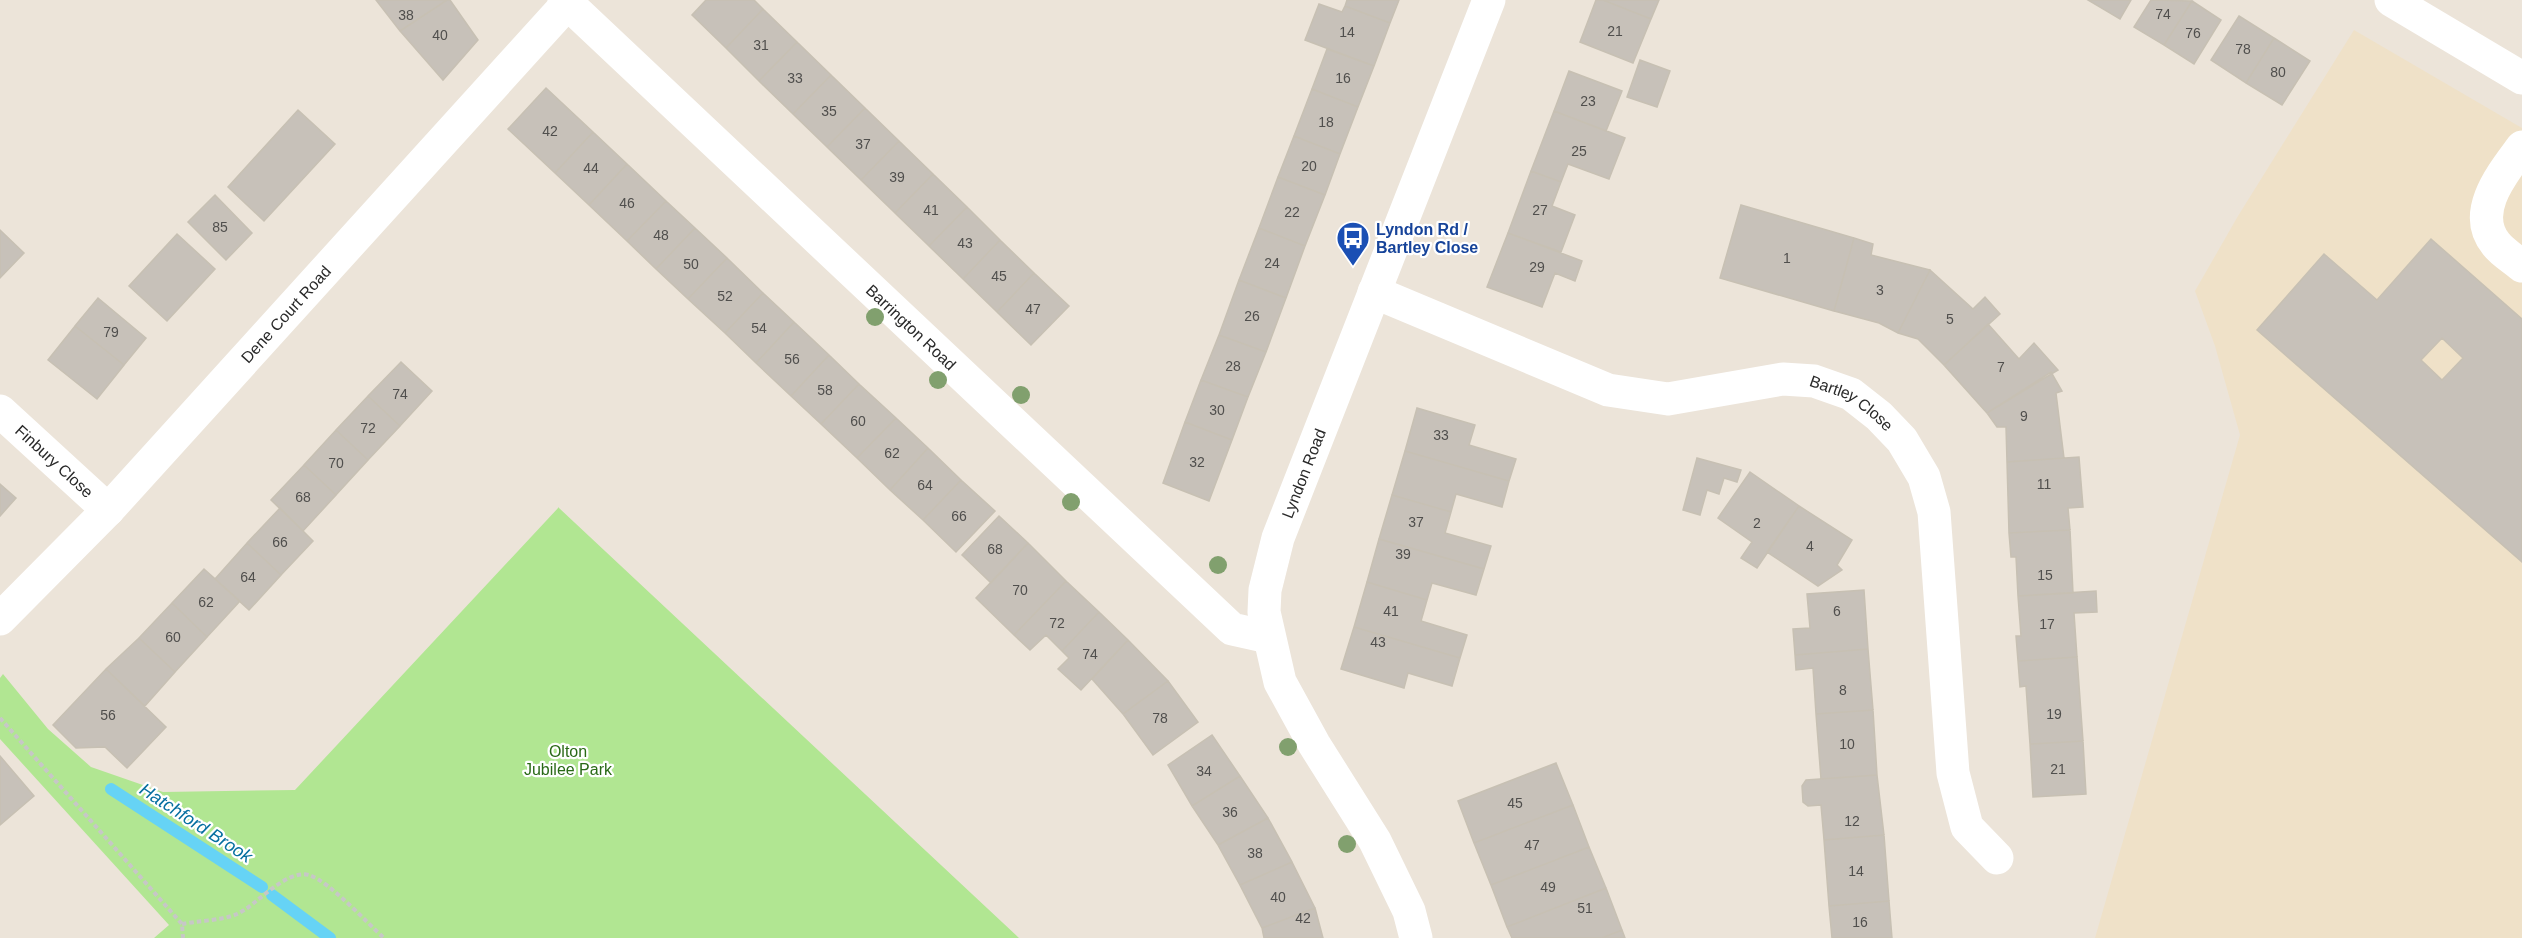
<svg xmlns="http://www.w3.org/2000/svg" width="2522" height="938" viewBox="0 0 2522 938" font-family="Helvetica,sans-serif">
	<rect width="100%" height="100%" fill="#ece4d9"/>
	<path fill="#efe1c8" d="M2354,30L2522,128V938H2095L2240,435L2215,346L2195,291L2238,216Z"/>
	<path fill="#b1e692" d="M559,507V508L1019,938H154L169,925L0,739V678L3,674L48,729L91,767L163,792L295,790Z"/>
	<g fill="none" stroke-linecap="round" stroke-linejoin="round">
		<path stroke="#66d3f5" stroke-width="12" d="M111,789L262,887
			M272,895L330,938"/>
	</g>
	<path fill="#c7c1b9" stroke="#c7c0b3" stroke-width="1.5" fill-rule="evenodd" d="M376,0H447L400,31Z
		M447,0H450L478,40L443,80L400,31Z
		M706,0H754L763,9L726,48L692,15Z
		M1347,0H1399L1390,23L1345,6Z
		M1596,0H1603L1651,19L1633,63L1580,42Z
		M1603,0H1659L1651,19Z
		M2088,0H2131L2120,19Z
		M2151,0L2192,1L2164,45L2134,27Z
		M2192,1L2221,20L2194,64L2164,45Z
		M1319,4L1342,12L1345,6L1390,23L1374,66L1305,40Z
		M763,9L797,42L759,81L726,48Z
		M2239,16L2274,38L2246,83L2211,60Z
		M2274,38L2310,61L2282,105L2246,83Z
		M797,42L831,75L793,114L759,81Z
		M1327,49L1374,66L1358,107L1312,89Z
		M1640,60L1670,71L1657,107L1627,97Z
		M1569,71L1622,91L1606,131L1554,111Z
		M831,75L865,108L827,147L793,114Z
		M546,88L593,132L555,173L508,129Z
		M1312,89L1358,107L1340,154L1294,136Z
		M865,108L899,141L861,180L827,147Z
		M298,110L335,144L264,221L228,187Z
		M1554,111L1625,138L1609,179L1568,164L1561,182L1531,171Z
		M593,132L627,164L589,205L555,173Z
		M1294,136L1340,154L1325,195L1278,177Z
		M899,141L933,174L895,213L861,180Z
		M627,164L666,201L627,241L589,205Z
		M1531,171L1561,182L1552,206L1575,215L1561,252L1508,233Z
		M933,174L967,207L929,246L895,213Z
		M1278,177L1325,195L1305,246L1259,228Z
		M215,195L252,233L226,260L188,222Z
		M666,201L695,228L656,269L627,241Z
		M1741,205L1854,238L1834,311L1720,278Z
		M967,207L1000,240L963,279L929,246Z
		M695,228L727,258L688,299L656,269Z
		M1259,228L1305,246L1286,298L1239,280Z
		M0,230L24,253L0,278Z
		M1508,233L1582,261L1575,281L1555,273L1542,307L1487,287Z
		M177,234L215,269L167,321L129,286Z
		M1854,238L1873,244L1871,255L1930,270L1898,333L1879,323L1834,311Z
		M2431,239L2522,319V562L2257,330L2324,254L2377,300ZM2442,338L2463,358L2442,380L2421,360Z
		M1000,240L1034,273L997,312L963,279Z
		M727,258L763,293L725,333L688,299Z
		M1930,270L1973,309L1985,297L2000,314L1944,365L1918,339L1898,333Z
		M1034,273L1069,306L1031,345L997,312Z
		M1239,280L1286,298L1266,352L1219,335Z
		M763,293L794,322L756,363L725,333Z
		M98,298L146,338L124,365L75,326Z
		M794,322L829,355L791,396L756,363Z
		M1988,324L2019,359L2034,343L2058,370L1987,413L1944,365Z
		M75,326L124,365L97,399L48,360Z
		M1219,335L1266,352L1248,397L1201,380Z
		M829,355L859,384L821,424L791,396Z
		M401,362L432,391L400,426L368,396Z
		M2051,372L2062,391L2056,393L2064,458L2007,462L2006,427H1997L1987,413Z
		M1201,380L1248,397L1232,440L1185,422Z
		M859,384L896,418L857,458L821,424Z
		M368,396L400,426L368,460L336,430Z
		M1417,408L1475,425L1469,445L1516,459L1509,481L1405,451Z
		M896,418L928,448L890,490L857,458Z
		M1185,422L1232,440L1209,501L1163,483Z
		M336,430L368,460L336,495L304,465Z
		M928,448L961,480L923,520L890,490Z
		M1405,451L1509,481L1502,507L1456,494L1451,512L1392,495Z
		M2079,457L2083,507L2068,508L2070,530L2009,533L2007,462Z
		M1697,458L1741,470L1737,482L1724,478L1719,494L1707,490L1700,515L1683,510Z
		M304,465L336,495L303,531L271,500Z
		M1750,472L1799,506L1757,568L1741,558L1752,542L1718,518Z
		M961,480L995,511L956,552L923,520Z
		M0,484L16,498L0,516Z
		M1392,495L1451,512L1445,533L1491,546L1484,569L1379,539Z
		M1799,506L1852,540L1837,565L1842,570L1818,586L1767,552Z
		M280,508L313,541L281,575L247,543Z
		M999,516L1028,543L991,583L962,555Z
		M2070,530L2073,593L2018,596L2016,557H2011L2009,533Z
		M1379,539L1484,569L1476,595L1432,583L1427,600L1367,582Z
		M247,543L281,575L249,610L215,579Z
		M1028,543L1066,581L1014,635L976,598Z
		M204,569L240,601L207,637L172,603Z
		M1066,581L1099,612L1062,651L1046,635L1030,650L1014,635Z
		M1367,582L1427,600L1421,621L1467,635L1460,658L1354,627Z
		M1864,590L1868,649L1795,655L1793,629L1810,628L1807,594Z
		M2096,591L2097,612L2074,613L2077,657L2018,661L2016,636H2021L2018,596Z
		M172,603L207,637L175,672L139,638Z
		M1099,612L1128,640L1081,690L1058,669L1069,658L1062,651Z
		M1354,627L1460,658L1452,686L1408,673L1404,688L1341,669Z
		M139,638L175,672L145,706L106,669Z
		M1128,640L1168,681L1123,714L1092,679Z
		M1868,649L1873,710L1816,714L1813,668L1796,670L1795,655Z
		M2077,657L2083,741L2030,744L2026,686L2020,687L2018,661Z
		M106,669L166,727L127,768L105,747L76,748L53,725Z
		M1168,681L1198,722L1153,755L1123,714Z
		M1873,710L1877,775L1821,779L1816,714Z
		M1212,735L1240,776L1192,806L1168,765Z
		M2083,741L2086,794L2033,797L2030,744Z
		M0,756L34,796L0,825Z
		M1556,763L1573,805L1474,843L1458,801Z
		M1877,775L1884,835L1824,840L1821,805L1808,806L1803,802L1802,786L1806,780Z
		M1240,776L1268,818L1218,845L1192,806Z
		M1573,805L1589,847L1491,885L1474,843Z
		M1268,818L1292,862L1240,885L1218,845Z
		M1884,835L1889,901L1829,906L1824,840Z
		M1589,847L1606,888L1507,927L1491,885Z
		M1292,862L1315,908L1262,928L1240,885Z
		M1606,888L1622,930L1602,938H1512L1507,927Z
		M1889,901L1892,938H1832L1829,906Z
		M1315,908L1323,938H1264L1262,928Z
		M1622,930L1625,938H1602Z"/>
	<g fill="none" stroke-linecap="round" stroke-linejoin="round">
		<path stroke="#c7c7c7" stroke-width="4" stroke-dasharray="4.5 3" stroke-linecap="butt" d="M0,718L182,924L183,938
			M182,924C197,921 224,920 237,914C256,906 285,869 309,875C330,882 366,922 384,938"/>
		<g stroke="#fff" stroke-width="33">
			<path id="s1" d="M564,0L1232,629L1268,637"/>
			<path d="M2391,0L2522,78"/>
			<path d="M2522,147C2503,173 2470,212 2496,244C2503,253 2514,259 2522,266"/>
			<path id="s2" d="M1374,292L1608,390L1668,399L1783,379L1814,381L1851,394L1879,416L1902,440L1924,477L1934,512L1953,773L1967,827L1997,858"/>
			<path id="s3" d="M0,411L108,510"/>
			<path id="s4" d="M0,619L108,510L567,4"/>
			<path id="s5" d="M1416,938L1409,911L1375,841L1314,744L1280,682L1264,612L1265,590L1278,538L1489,0"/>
		</g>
	</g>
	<g fill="#81a06e">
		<circle cx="875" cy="317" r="9"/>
		<circle cx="938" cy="380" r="9"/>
		<circle cx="1021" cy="395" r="9"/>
		<circle cx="1071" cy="502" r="9"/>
		<circle cx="1218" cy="565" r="9"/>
		<circle cx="1288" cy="747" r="9"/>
		<circle cx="1347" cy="844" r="9"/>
	</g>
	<defs>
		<g id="bus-pin" transform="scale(1.725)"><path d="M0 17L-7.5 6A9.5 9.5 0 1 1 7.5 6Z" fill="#1a4fb4" stroke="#fff"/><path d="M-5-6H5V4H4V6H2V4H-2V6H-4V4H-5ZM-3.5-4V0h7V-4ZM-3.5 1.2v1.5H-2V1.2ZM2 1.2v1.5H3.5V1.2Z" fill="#fff"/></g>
	</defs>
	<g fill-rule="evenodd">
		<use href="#bus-pin" x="1353" y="238"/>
	</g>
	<g text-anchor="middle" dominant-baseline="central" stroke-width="4.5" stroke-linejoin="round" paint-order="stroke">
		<g font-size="14" fill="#504f4d">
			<text x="2163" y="14">74</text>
			<text x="406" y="15">38</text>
			<text x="1615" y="31">21</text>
			<text x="1347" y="32">14</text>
			<text x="2193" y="33">76</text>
			<text x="440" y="35">40</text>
			<text x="761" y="45">31</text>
			<text x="2243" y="49">78</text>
			<text x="2278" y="72">80</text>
			<text x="795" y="78">33</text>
			<text x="1343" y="78">16</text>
			<text x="1588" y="101">23</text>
			<text x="829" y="111">35</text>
			<text x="1326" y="122">18</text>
			<text x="550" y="131">42</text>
			<text x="863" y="144">37</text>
			<text x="1579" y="151">25</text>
			<text x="1309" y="166">20</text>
			<text x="591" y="168">44</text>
			<text x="897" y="177">39</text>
			<text x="627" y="203">46</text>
			<text x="931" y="210">41</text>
			<text x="1540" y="210">27</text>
			<text x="1292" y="212">22</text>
			<text x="220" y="227">85</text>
			<text x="661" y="235">48</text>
			<text x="965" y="243">43</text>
			<text x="1787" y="258">1</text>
			<text x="1272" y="263">24</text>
			<text x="691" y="264">50</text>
			<text x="1537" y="267">29</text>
			<text x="999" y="276">45</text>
			<text x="1880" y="290">3</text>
			<text x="725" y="296">52</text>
			<text x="1033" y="309">47</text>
			<text x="1252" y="316">26</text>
			<text x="1950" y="319">5</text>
			<text x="759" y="328">54</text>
			<text x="111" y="332">79</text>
			<text x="792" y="359">56</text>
			<text x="1233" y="366">28</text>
			<text x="2001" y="367">7</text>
			<text x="825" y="390">58</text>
			<text x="400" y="394">74</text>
			<text x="1217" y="410">30</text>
			<text x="2024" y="416">9</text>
			<text x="858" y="421">60</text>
			<text x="368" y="428">72</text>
			<text x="1441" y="435">33</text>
			<text x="892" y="453">62</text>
			<text x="1197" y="462">32</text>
			<text x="336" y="463">70</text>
			<text x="2044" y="484">11</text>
			<text x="925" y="485">64</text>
			<text x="303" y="497">68</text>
			<text x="959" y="516">66</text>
			<text x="1416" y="522">37</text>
			<text x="1757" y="523">2</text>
			<text x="280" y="542">66</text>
			<text x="1810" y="546">4</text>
			<text x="995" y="549">68</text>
			<text x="1403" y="554">39</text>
			<text x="2045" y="575">15</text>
			<text x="248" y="577">64</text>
			<text x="1020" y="590">70</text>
			<text x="206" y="602">62</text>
			<text x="1391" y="611">41</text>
			<text x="1837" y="611">6</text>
			<text x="1057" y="623">72</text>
			<text x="2047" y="624">17</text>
			<text x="173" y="637">60</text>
			<text x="1378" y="642">43</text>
			<text x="1090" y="654">74</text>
			<text x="1843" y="690">8</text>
			<text x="2054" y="714">19</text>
			<text x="108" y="715">56</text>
			<text x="1160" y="718">78</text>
			<text x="1847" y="744">10</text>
			<text x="2058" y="769">21</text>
			<text x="1204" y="771">34</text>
			<text x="1515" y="803">45</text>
			<text x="1230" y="812">36</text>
			<text x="1852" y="821">12</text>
			<text x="1532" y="845">47</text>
			<text x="1255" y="853">38</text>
			<text x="1856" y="871">14</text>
			<text x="1548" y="887">49</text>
			<text x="1278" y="897">40</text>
			<text x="1585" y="908">51</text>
			<text x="1303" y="918">42</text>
			<text x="1860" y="922">16</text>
		</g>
		<g font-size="16" font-weight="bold" fill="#164399" stroke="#fff" text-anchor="start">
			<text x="1376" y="229">Lyndon Rd /<tspan x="1376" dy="18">Bartley Close</tspan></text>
		</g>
		<g font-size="16" fill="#292929" stroke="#fff">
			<text stroke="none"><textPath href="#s4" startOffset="418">Dene Court Road</textPath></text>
			<text stroke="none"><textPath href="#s1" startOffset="477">Barrington Road</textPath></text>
			<text stroke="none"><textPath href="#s2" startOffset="506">Bartley Close</textPath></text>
			<text stroke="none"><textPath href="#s3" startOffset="74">Finbury Close</textPath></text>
			<text stroke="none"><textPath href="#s5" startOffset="508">Lyndon Road</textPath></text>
		</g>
		<g font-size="16" fill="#296916" stroke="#fff">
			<text x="568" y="751">Olton<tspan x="568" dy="18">Jubilee Park</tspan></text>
		</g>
		<g font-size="18" font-style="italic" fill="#066fa0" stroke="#fff">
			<text transform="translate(196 823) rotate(33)">Hatchford Brook</text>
		</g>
	</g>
</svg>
